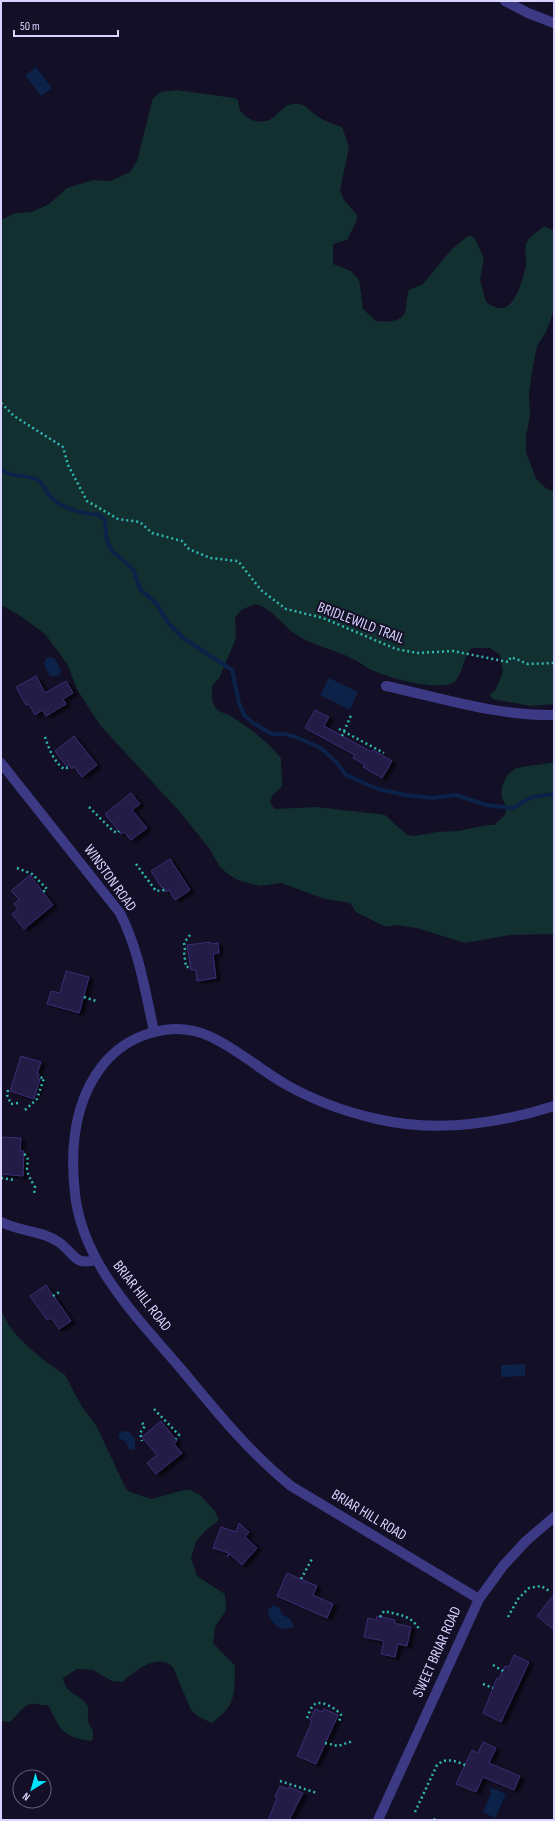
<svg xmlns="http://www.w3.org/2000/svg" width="555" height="1821" viewBox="0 0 555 1821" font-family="'Sofia Sans Condensed',sans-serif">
	<defs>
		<filter id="shadow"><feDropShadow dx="4.5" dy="2.5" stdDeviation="1" flood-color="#0009"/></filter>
	</defs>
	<rect width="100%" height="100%" fill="#130f26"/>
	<path fill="#12302f" d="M177,90L234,98L238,100C239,104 239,109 241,112C247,120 262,125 271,119C281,113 284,102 299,104C306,105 311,112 317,116C324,121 333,124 342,127L349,147L340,190L344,200L357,215V220L347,240L333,244V264L351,271L359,280L363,309L376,321C385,322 401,323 405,312C407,305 406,297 409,290L423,284L452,249L468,236L474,237L484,258L480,280L486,302C513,323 521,284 526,266C527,259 524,251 526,244C528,237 539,231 544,226L554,231V310L546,332L537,346L532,371L529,394L530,416L526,436V452L536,479L547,489L554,491V704L531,706L492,699L490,694L495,691L503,672L500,655L490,648H472C463,656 462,677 454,682C439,692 389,678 374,671C366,668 360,662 353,659C334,649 312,646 294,633C281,624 272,608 255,604L241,610L235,618L236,635L235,641L219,678L212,686C212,694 211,701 216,708C220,713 227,713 232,717C250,728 268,742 281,758L282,786L272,796L270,803L275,809L317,807L378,814L385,815L407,835L414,836L437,832L458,831L487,825H494L505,815L507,807C499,796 500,788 507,776C510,773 513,769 517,768C529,765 542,765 554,762V934L510,935L465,943L417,928L396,925L386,927L356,912L350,903L325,899L281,883L260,886L238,880L228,874L220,867L209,848L179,811L100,725L78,691L67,664L45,634L22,617L1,605V220L15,213L32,212L49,204L67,188L93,180L110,181L130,172L137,161L153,98L161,92Z
		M1,1310L9,1326L20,1339L42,1359L65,1375L82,1407L96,1425L126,1489L130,1492L151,1499L184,1490H190L200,1495L215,1511L219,1520L206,1530L196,1542L191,1558L197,1576L225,1594L226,1610L215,1627L213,1643L235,1666C234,1695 237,1704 212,1723L199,1717L191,1710L173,1667C156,1652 135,1672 122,1682L112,1681L93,1670L77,1669L63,1678C65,1694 80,1694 87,1705C90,1711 87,1715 88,1721C91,1731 95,1727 92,1741C63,1738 60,1729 48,1705C42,1706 37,1703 31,1704C24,1705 15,1717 10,1722L1,1721Z"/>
	<path fill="#0c2248" d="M36,67L52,88L41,96L25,75Z
		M51,657L55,659L61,670L59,676H50L44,664L46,658Z
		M329,678L358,692L350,710L320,695Z
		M525,1364V1376L501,1377V1365Z
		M123,1431L129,1432L135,1438V1449L129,1450L126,1442L119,1438V1433Z
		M274,1605L280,1608L282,1614L290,1619L294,1626L292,1628C288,1627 287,1629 283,1629C274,1627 268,1617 268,1609Z
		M491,1788L506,1794L495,1818L483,1812L491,1793L489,1789Z"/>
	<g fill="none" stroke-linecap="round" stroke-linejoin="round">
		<path stroke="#0c2248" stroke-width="4" d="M1,469C10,478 25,474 36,479C43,482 46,492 51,497C62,509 84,514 100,515L105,521L107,541L112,551L133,569L140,589L157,604L168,623L182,637L232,670L239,703L244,715L253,723L272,734H284L296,737L321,748L337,763L346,775L378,789L405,795L432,798L456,795L486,805L513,808L532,797L554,794"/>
	</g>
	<path fill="#241b47" stroke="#3b2d73" filter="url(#shadow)" d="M36,676L45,693L66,681L73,693L63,699L66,704L46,716L42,710L35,715L29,704L26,705L16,687Z
		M315,710L329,717L324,726L372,752L373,750L392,761L382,778L363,767L365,765L353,758L355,755L305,728Z
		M74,736L97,765L82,777L74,767L72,769L69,765L67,767L55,751Z
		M131,793L140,804L132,810L147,828L131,840L124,832L121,834L105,814Z
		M170,859L190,890L175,900L169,890L166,892L163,887L162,888L151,871Z
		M30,875L53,905L24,929L12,914L18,909L14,904L19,899L11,891Z
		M210,942L211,944L218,943L219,953L213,954L216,978L197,981L196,970H191L187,945Z
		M66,971L89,977L79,1013L47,1004L51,991L60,993Z
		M21,1056L41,1062L37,1074H39L38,1078L40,1079L34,1099L10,1091Z
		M1,1137L21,1138L20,1151H24L23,1176L1,1174Z
		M46,1285L71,1321L59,1329L51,1318L47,1320L30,1296Z
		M161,1421L177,1441L174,1444L182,1453L156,1474L147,1463L157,1455L142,1437Z
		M239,1523L249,1532L245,1537L257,1548L242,1565L230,1554L227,1557L229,1553L213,1548L221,1527L236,1532Z
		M287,1573L317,1586L313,1595L333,1604L327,1618L277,1596Z
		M554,1594V1630L537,1616Z
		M377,1616L395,1620L394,1623L411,1627L407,1646L398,1644L395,1657L381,1654L384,1641L364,1637L368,1618L376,1620Z
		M514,1655L529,1662L501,1722L483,1713L497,1678L499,1679L505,1666L509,1667Z
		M315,1709L322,1712L324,1709L338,1715L316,1764L297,1756L312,1721L310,1720Z
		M483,1742L496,1748L489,1763L520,1776L514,1790L483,1777L476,1792L456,1784L472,1750L478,1753Z
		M280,1786L288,1789L289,1787L303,1793L289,1820H268L277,1798L275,1797Z"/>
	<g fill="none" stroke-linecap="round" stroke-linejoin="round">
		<path stroke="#2fb8b0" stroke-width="2.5" stroke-dasharray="2 3" stroke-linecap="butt" d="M1,403L14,416L63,447L68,465L87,501L118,519L140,522L152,533L182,541L189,549L210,558L238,561L261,590L286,609L323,618L396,649L418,653L453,651L508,662L511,657L528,664L554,663
			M339,729L384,753
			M342,736L352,713
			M45,737C49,749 54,762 64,769L70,767
			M89,807L113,831L117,833L119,831
			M136,864L156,891L165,890
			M17,868L32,874L47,889L43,892
			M190,935L184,943L185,950L184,952L186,967H191
			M84,997L96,1001
			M8,1090L7,1095L11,1104L18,1103
			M25,1110L37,1099L44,1078L38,1077
			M24,1154C30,1158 27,1163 27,1169C28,1176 31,1180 35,1187L34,1195
			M1,1178L15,1180
			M53,1296L61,1291
			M154,1409L179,1435L176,1439
			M142,1423L145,1426L140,1433L142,1441
			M301,1579L312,1559
			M380,1617L384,1611C399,1615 411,1615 419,1629
			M508,1617L518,1599L529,1588L541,1586L551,1592
			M493,1665L503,1671
			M483,1684L493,1688
			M307,1718C309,1714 311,1706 315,1704C322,1700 337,1709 341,1715L339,1722
			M325,1743L338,1746L353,1741
			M280,1781L317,1793
			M415,1812L437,1765C446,1757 455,1761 465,1765
			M434,1820L437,1816"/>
		<path stroke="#3d3a85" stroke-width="10" d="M505,1L528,13L554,23
			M386,686C441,698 497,716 554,715
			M1,763L120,913C139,950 145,991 154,1031
			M1,1222C20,1232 42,1230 60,1243C75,1254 74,1266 96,1260
			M479,1599L291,1486C249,1452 216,1411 182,1370C138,1318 83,1265 75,1194C70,1150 74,1102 102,1066C126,1035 172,1019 209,1036C236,1048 259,1069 285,1084C313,1100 346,1112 377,1119C437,1133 497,1124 554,1106
			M378,1820L479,1599L503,1566L526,1541L554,1517"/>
	</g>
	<g text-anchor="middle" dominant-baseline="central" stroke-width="4" stroke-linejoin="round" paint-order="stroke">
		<g font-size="15" fill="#d9d4ff" stroke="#130f26">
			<text transform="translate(361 623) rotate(21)">BRIDLEWILD TRAIL</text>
			<text transform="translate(110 878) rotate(54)">WINSTON ROAD</text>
			<text transform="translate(142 1296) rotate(52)">BRIAR HILL ROAD</text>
			<text transform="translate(369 1515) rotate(31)">BRIAR HILL ROAD</text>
			<text transform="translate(437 1652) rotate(-66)">SWEET BRIAR ROAD</text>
		</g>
	</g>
	<rect width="555" height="1821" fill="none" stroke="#d9d4ff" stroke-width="4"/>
	<g transform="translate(32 1789) rotate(217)"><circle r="19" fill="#130f26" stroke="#625e7d"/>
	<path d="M0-3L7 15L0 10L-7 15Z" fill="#00e5ff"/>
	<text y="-6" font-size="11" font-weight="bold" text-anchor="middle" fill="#d9d4ff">N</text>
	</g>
	<path d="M14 30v6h104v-6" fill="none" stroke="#d9d4ff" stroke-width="2"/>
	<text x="20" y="30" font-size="12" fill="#d9d4ff" stroke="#130f26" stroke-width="3" paint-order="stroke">50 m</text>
</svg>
